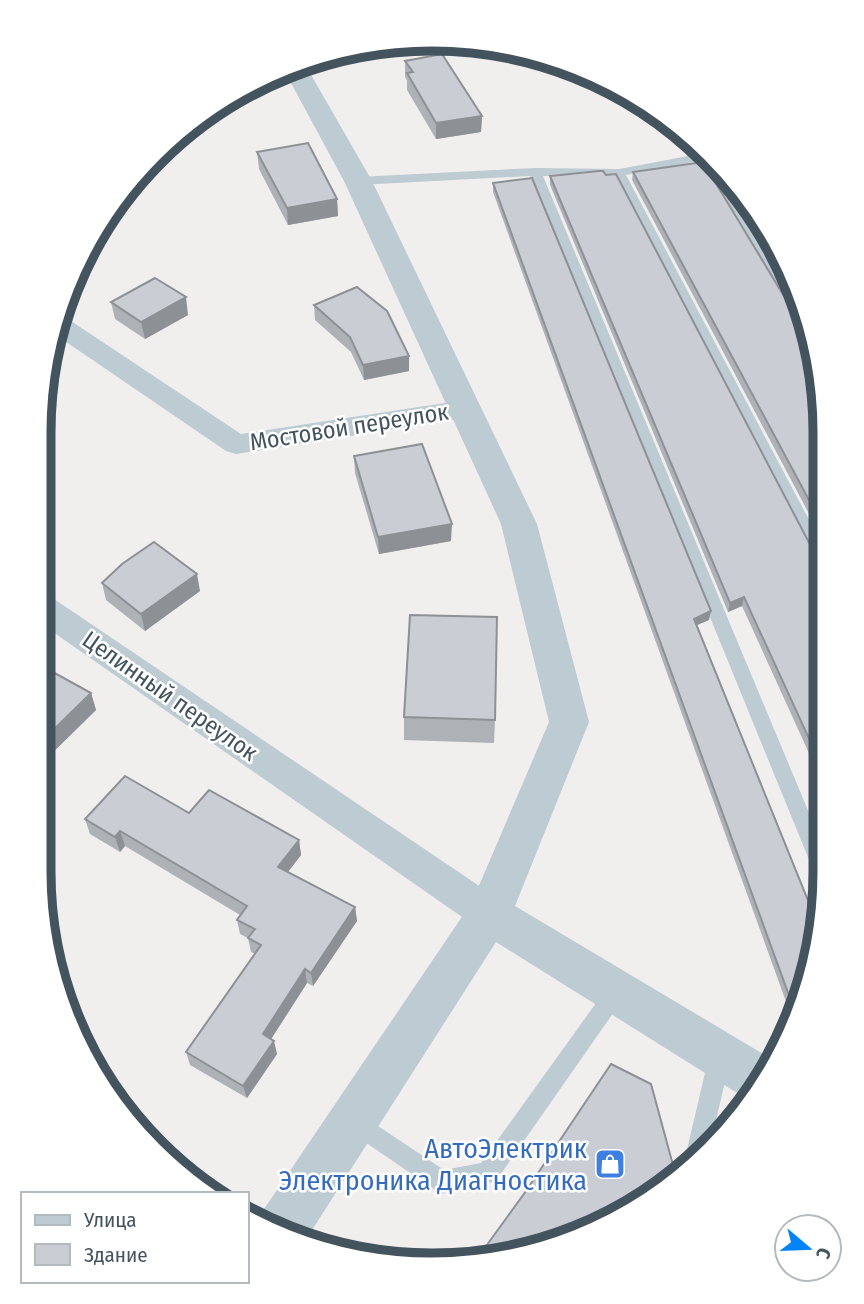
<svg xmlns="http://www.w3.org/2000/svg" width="864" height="1304" viewBox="0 0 864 1304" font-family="'Fira Sans Condensed',sans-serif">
	<rect width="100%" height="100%" fill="#f1eeee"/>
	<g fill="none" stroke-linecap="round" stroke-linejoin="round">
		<path fill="#bdcbd2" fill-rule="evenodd" d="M704,153L797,302L804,328L796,324L699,161L626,175L824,548V570L816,564L615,177L543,176L822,844V876L815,873L812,867L530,176L358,185L352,181L358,177L535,168L619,169Z
			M616,982L623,985L627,992L623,999L496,1181L441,1194L346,1129L343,1121L346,1113L354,1110L444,1170L481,1163L609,985Z
			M720,1046L728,1049L731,1056L710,1146L687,1165L685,1158L709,1056L712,1049Z"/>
		<path fill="#bdcbd2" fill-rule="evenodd" d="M61,317L68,319L241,434L465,400L475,402L479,409L475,416L465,418L236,454L226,451L56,335Z
			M40,594L51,597L503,902L508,914L503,926L489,931L475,926L40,623Z"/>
		<path fill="#bdcbd2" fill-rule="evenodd" d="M306,66L372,181L537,524L589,722L515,906L775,1061L749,1099L745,1098L496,942L305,1241L282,1236L258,1222L260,1215L472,902L549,722L501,524L344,181L285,72Z"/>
	</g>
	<path fill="#aeb1b6" d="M405,61L482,116L481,132L436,139L407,90V80L405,77Z
		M257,152L337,199L338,216L288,225L259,169Z
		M633,172L796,316L825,407L824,542L632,180Z
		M719,172L785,258L794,293Z
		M550,176L816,556L824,561L823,784L742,606L728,612L550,185Z
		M493,183L709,620L697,625L820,930L793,1021L493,192Z
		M111,302L188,315L145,339L115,319Z
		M314,305L409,371L364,380L351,352L315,320Z
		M354,456L451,541L379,554L355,473Z
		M102,583L200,591L145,631L106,600Z
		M40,665L91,693L96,710L47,758L39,753Z
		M404,717L495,720L494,743L404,740Z
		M189,813L299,840L301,855L288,872L355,907L357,921L313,986L307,983L271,1039L277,1054L247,1098L190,1065L186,1052L255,954L251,952L248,938L240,934L237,920L240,915L125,846L120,852L90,834L85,819Z"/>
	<path fill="#8d9094" d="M482,116L481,132L436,139V123Z
		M337,199L338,216L288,225L287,208Z
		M186,297L188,315L145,339L141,322Z
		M409,356V371L364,380L363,365Z
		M50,452L55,469L41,478V457Z
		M452,524L451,541L379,554L378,537Z
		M197,574L200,591L145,631L141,614Z
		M744,597L742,606L728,612L730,603Z
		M711,611L709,620L692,627L694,619Z
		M91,693L96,710L47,758L41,742Z
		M120,831L125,846L120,852L115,837Z
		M299,840L301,855L280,882L278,867Z
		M355,907L357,921L313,986L311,973Z
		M305,969L307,983L266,1047L263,1034Z
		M274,1041L277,1054L247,1098L243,1086Z
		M673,1165L670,1171L661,1186L658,1189Z"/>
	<path fill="#caced4" stroke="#8d9094" stroke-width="2" d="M442,54L482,116L436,123L407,73L413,72L405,61Z
		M308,143L337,199L287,208L257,152Z
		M703,162L796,316L801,319L825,407L824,528L633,172Z
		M599,171H603L606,175L616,174L816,556L824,561L823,769L744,597L730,603L550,176Z
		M532,178L711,611L694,619L820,930L795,1012L493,183Z
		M759,224L785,258L788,271Z
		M155,278L186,297L141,322L111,302Z
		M357,287L387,311L409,356L363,365L350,337L314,305Z
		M422,444L452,524L378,537L354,456Z
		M41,445L50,452L41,457Z
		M154,542L197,574L141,614L102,583L122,564Z
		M410,615L497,617L495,720L404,717Z
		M40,665L91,693L41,742L39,741Z
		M125,776L189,813L209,790L299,840L278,867L355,907L311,973L305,969L263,1034L274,1041L243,1086L186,1052L261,945L248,938L255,929L237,920L247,906L120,831L115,837L85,819Z
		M611,1064L651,1084L673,1165L658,1189L628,1213L509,1258L476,1260L526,1191Z"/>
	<defs>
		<g id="shop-square" transform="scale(1.575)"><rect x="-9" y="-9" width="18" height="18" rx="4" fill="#3f7fe0" stroke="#fff"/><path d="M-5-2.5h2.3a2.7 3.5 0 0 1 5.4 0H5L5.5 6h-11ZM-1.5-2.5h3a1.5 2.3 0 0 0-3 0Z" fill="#fff"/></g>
	</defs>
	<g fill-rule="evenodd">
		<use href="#shop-square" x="610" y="1164"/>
	</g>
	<g text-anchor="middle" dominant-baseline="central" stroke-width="5" stroke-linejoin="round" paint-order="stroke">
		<g font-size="24" fill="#44545e" stroke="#fff">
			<text transform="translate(349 427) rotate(-9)">Мостовой переулок</text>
			<text transform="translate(170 696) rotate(35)">Целинный переулок</text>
		</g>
		<g font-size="28" fill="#366cbe" stroke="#fff" text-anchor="end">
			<text x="587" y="1148">АвтоЭлектрик<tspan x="587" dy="32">Электроника Диагностика</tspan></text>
		</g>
	</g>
	<path d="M0 0H864V1304H0ZM432 51H432A381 381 0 0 1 813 432V872A381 381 0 0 1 432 1253H432A381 381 0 0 1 51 872V432A381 381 0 0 1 432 51Z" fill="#fff" fill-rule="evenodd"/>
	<path fill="none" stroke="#44545e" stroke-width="9" d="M432 51H432A381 381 0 0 1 813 432V872A381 381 0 0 1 432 1253H432A381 381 0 0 1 51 872V432A381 381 0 0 1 432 51Z"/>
	<rect x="21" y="1192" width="228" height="91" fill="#ffffff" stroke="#b4bbbf" stroke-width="2"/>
	<rect x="35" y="1215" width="35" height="10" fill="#bdcbd2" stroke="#b4bbbf" stroke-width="2"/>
	<text x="84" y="1227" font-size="21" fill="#44545e">Улица</text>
	<rect x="35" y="1244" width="35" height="21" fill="#caced4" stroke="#b4bbbf" stroke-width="2"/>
	<text x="84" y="1262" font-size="21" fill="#44545e">Здание</text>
	<g transform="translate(808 1248) rotate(109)"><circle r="33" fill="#ffffff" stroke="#b4bbbf" stroke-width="2"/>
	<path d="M0-5L12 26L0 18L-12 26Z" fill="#0384f6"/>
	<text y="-10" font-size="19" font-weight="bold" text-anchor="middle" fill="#44545e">С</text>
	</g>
</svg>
